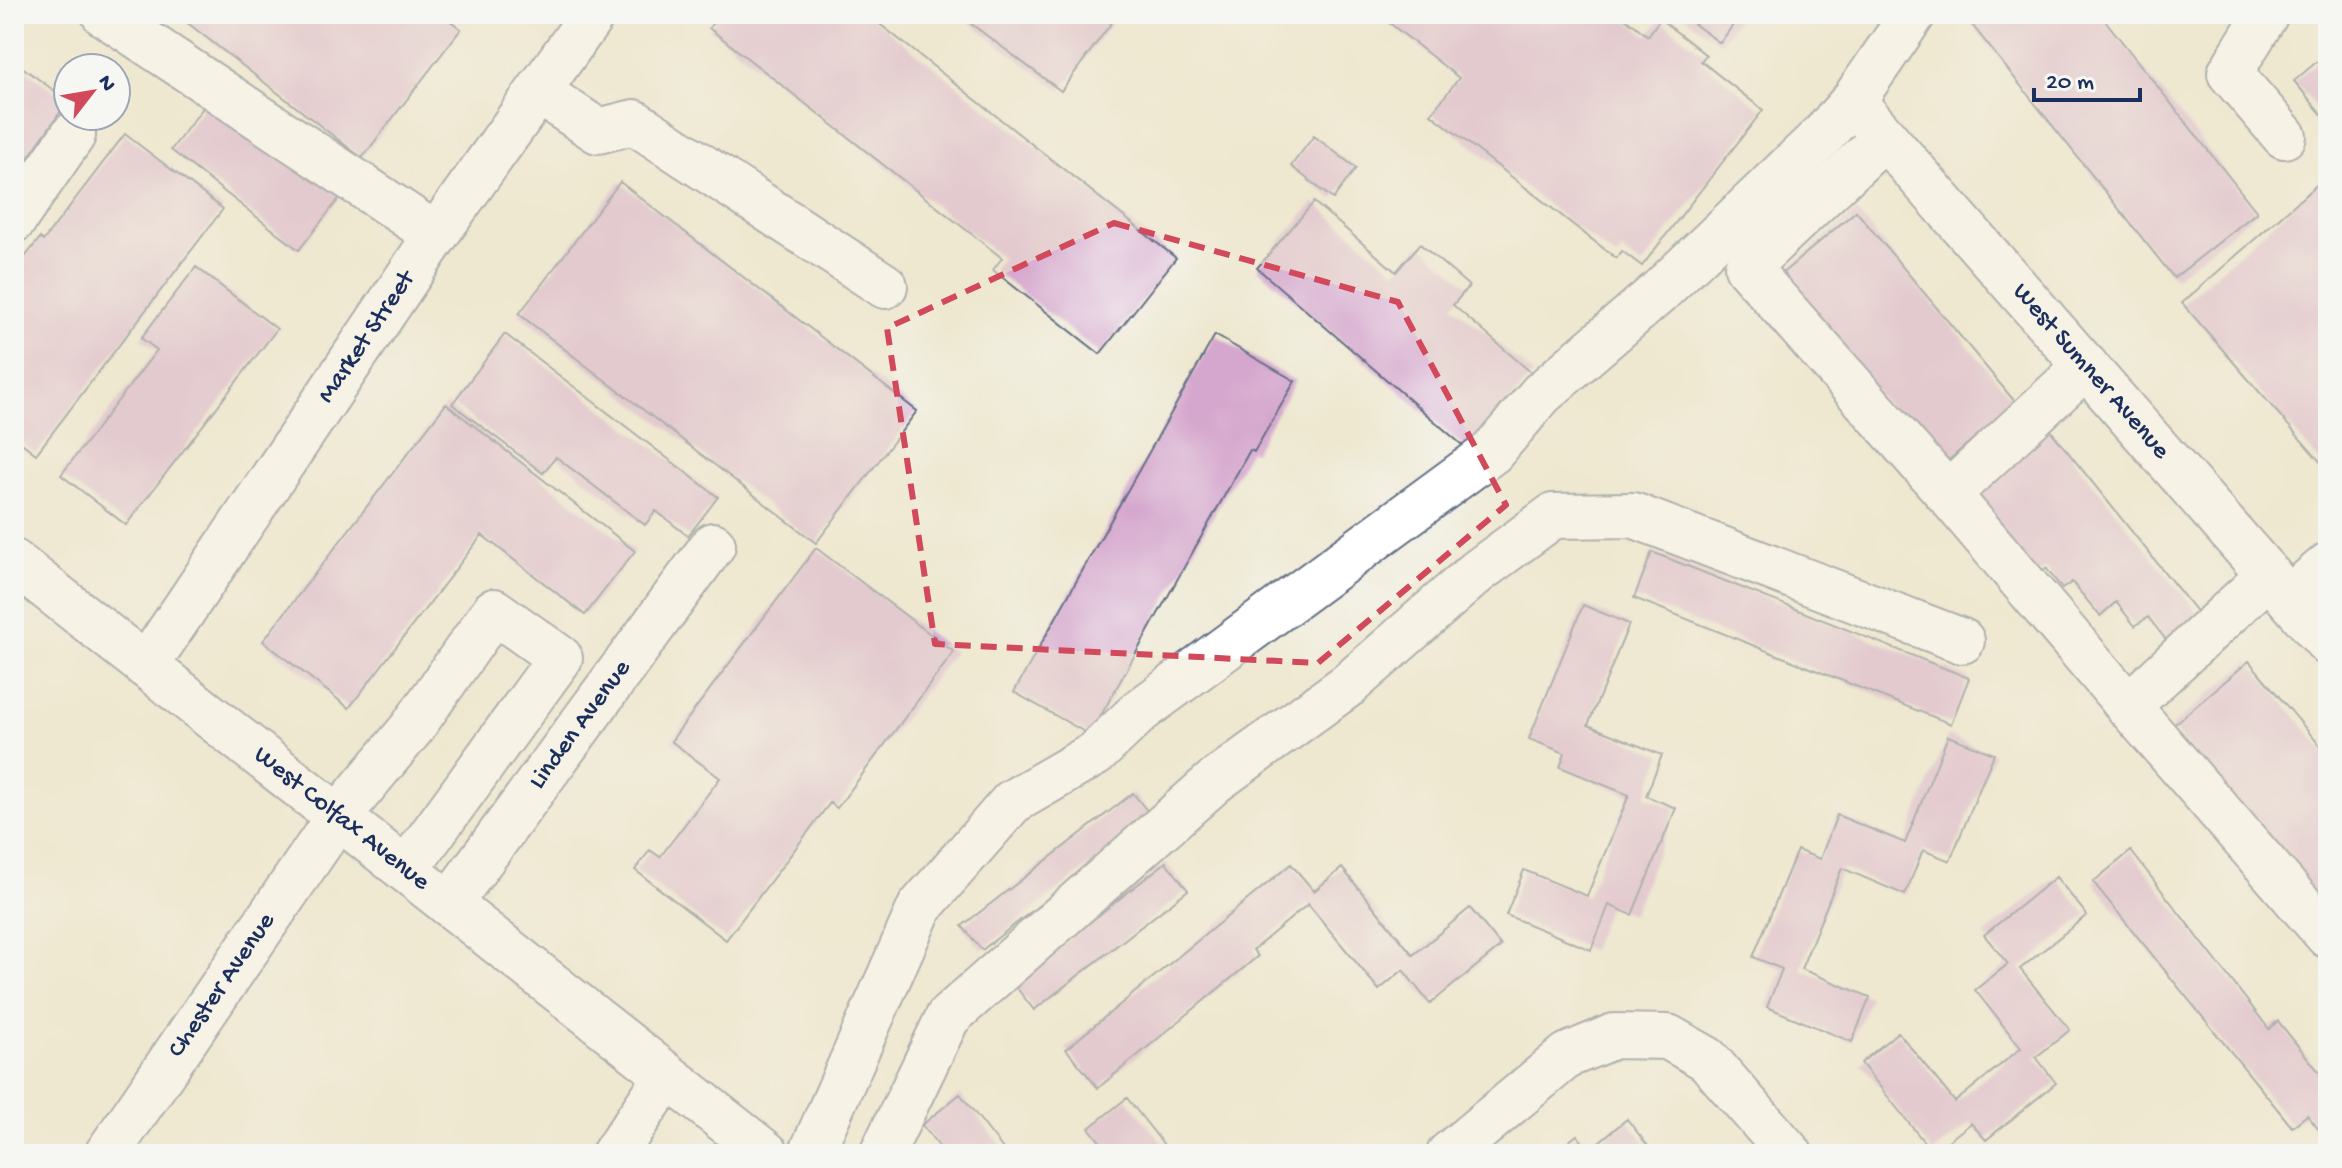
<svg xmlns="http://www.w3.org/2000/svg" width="2342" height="1168" viewBox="0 0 2342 1168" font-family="'Gochi Hand',sans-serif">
	<rect width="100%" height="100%" fill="#f6f6f2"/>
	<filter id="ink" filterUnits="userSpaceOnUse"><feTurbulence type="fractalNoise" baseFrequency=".0125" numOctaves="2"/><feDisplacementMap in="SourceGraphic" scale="16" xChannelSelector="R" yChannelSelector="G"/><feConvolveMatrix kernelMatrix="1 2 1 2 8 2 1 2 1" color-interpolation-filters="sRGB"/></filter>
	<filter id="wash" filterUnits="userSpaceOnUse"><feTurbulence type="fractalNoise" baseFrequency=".006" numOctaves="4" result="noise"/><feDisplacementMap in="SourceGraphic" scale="32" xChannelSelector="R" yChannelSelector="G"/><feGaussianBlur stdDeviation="1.8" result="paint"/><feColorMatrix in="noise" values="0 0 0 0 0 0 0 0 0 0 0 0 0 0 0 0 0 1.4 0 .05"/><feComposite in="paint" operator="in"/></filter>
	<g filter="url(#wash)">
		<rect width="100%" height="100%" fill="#eee8d0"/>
		<g id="blocks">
			<path fill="#d6a7ce" d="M14,14H27L14,30Z
				M176,14H441L461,29L362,158Z
				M720,14H867L1176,258L1100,354L993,270L1002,258L709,28Z
				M958,14H1118L1061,91Z
				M1378,14H1620L1648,36L1660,19L1706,55L1701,61L1763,110L1642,266L1622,251L1616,258L1431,114L1459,78Z
				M1681,14H1741L1720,43Z
				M1979,14H2100L2257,212L2174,278L1969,21Z
				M2328,52V122L2294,81Z
				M14,61L68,101L14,178Z
				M212,96L341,196L299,250L171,150Z
				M125,134L223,209L36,454L14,437V271L40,238L43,241Z
				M1314,136L1356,168L1333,199L1291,166Z
				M2328,175V460L2323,465L2182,303Z
				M620,182L917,411L816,543L519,314Z
				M1314,202L1396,272L1420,244L1469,286L1453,305L1533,374L1468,450L1257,268Z
				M1856,211L2016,403L1939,468L1779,276Z
				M196,267L277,329L126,525L61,475L157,350L141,338Z
				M505,334L718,497L688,536L656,511L645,525L556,457L543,473L452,404Z
				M1215,335L1295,381L1254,452L1250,450L1090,735L1014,692Z
				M446,404L635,551L585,615L482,535L349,708L263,641Z
				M2043,421L2199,615L2167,641L2148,617L2135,626L2116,602L2100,616L2072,582L2062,589L2046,568L2034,578L1962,487Z
				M816,548L954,652L837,808L830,803L726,940L635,870L650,850L660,857L720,778L671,741Z
				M1652,552L1969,678L1951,724L1634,598Z
				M1583,605L1629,624L1588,725L1662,755L1646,796L1676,808L1632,915L1609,905L1591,950L1506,915L1524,870L1587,896L1629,795L1560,767L1565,753L1529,739Z
				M2249,661L2328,755V913L2171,727Z
				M1948,736L1994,754L1950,861L1923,850L1905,895L1842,868L1801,969L1870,997L1852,1042L1767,1007L1782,969L1753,957L1797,850L1820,859L1837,815L1905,843Z
				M1133,793L1152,817L982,950L962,926Z
				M2131,851L2269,1029L2278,1021L2328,1083V1141L2307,1115L2292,1127L2093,882Z
				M1166,862L1188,890L1034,1010L1013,983Z
				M1291,864L1314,891L1342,868L1413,955L1470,908L1501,946L1430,1004L1403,970L1379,990L1308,904L1253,950L1258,956L1098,1088L1066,1049Z
				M2056,877L2087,915L2020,969L2070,1030L2036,1057L2056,1083L1986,1140L1971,1123L1933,1153L1861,1063L1898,1032L1955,1102L2021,1048L1975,990L2008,964L1984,935Z
				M960,1094L1007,1154H945L922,1125Z
				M1127,1098L1171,1154H1110L1089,1128Z
				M1627,1119L1654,1154H1553L1577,1135L1589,1150Z"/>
		</g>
	</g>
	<g filter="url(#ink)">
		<use href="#blocks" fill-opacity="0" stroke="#657086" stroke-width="2"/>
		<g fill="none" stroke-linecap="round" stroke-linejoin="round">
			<g stroke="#657086" stroke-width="48">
				<g id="minor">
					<path d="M104,14L436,235"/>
					<path d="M2266,14L2230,73L2284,136"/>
					<path d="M539,92L598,131L634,122L885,286"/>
					<path id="s1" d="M1853,101L2328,643"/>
					<path d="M1885,137L1747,267L1948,494"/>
					<path d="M14,220L73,135"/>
					<path d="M2086,366L1948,494L2128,706"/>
					<path id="s2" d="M14,562L767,1154"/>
					<path d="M2269,575L2128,706L2328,936"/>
					<path d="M2289,598L2328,565"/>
					<path id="s3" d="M146,666L436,235L593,14"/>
					<path id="s4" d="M449,904L713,545"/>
					<path id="s5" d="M107,1154L338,817L412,728L494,611L560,658L406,870"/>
					<path d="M614,1154L667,1076"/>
					<path d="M811,1154L920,907L1012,802L1095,754L1140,711L1492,452L1541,394L1659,292L1823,135L1853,101L1913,14"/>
					<path d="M882,1154L948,1017L1215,781L1348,685L1477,572L1553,516L1633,515L1962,641"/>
					<path d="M1449,1154L1568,1055L1614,1036L1668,1037L1707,1059L1790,1154"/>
				</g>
			</g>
			<use href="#minor" stroke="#fff" stroke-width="44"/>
		</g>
	</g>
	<path d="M0 0H2342V1168H0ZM1114,223L1398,302L1506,505L1318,663L935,644L887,328Z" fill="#eee8d0" fill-opacity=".55" fill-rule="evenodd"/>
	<path fill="none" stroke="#d1495b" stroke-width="6" stroke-dasharray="16 10" stroke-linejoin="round" d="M1114,223L1398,302L1506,505L1318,663L935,644L887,328Z"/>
	<g text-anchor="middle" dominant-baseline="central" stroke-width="6" stroke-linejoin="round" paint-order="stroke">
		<g font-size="26" fill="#1b2f5e" stroke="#f6f6f2">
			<text stroke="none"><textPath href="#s3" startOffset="396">Market Street</textPath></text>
			<text stroke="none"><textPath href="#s1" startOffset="360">West Sumner Avenue</textPath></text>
			<text stroke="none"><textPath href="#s4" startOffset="222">Linden Avenue</textPath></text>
			<text stroke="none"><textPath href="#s2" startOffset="416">West Colfax Avenue</textPath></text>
			<text stroke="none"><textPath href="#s5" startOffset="204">Chester Avenue</textPath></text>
		</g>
	</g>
	<rect width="2342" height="1168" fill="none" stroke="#f6f6f2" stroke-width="48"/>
	<g transform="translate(92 92) rotate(59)"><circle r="38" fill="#f6f6f2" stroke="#9ea6b7" stroke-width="2"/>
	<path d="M0-6L14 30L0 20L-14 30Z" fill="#d1495b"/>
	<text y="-12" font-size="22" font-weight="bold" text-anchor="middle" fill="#1b2f5e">N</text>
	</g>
	<path d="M2034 88v12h106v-12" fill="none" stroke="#1b2f5e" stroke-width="4"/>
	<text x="2046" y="88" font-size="24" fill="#1b2f5e" stroke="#f6f6f2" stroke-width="6" paint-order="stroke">20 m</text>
</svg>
